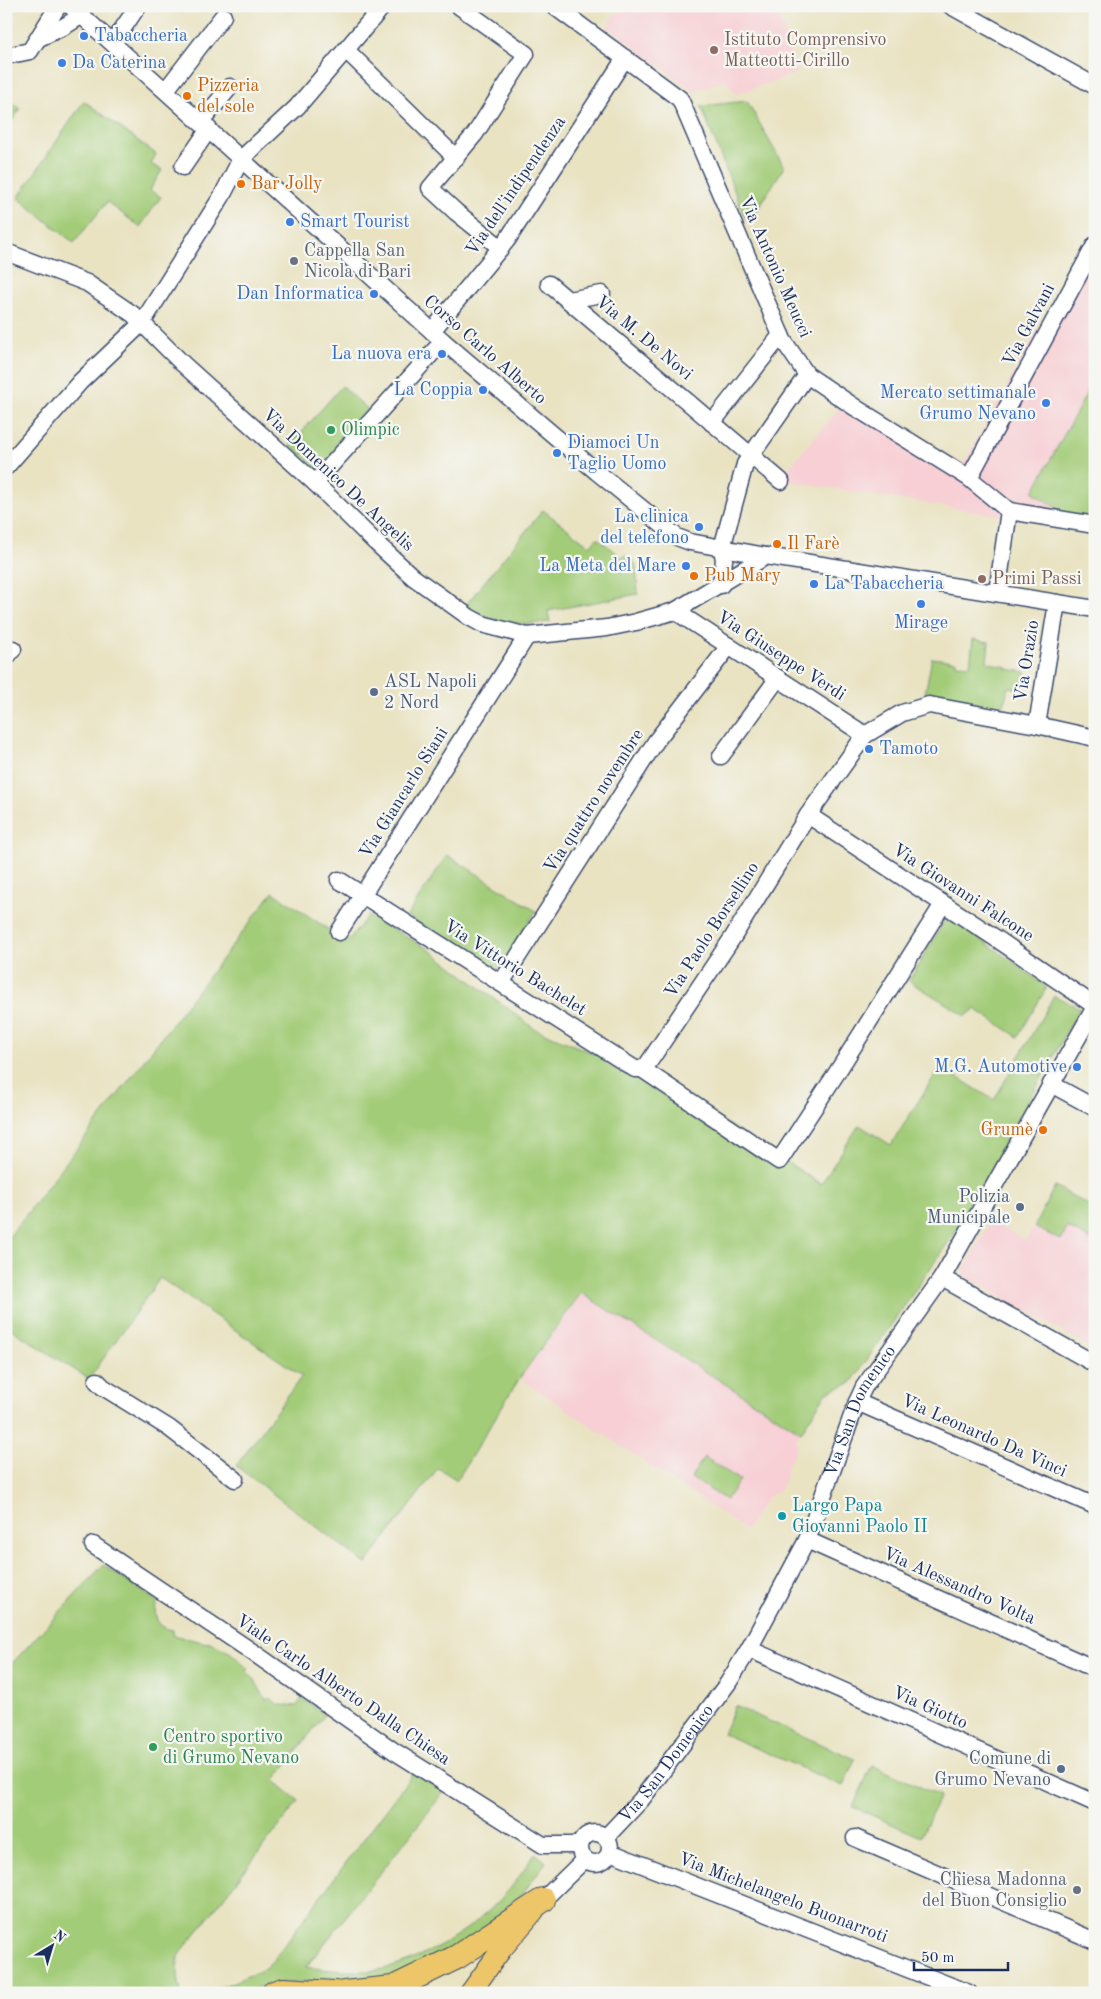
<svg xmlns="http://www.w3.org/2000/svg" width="1101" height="1999" viewBox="0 0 1101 1999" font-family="'Old Standard TT',serif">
	<rect width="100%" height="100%" fill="#f6f6f2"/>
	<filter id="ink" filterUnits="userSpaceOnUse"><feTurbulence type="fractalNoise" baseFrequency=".02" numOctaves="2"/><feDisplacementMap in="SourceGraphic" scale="10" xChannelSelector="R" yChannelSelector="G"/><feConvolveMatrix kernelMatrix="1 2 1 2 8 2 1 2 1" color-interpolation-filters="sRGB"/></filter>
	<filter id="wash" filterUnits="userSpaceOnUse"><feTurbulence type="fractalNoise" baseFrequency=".0096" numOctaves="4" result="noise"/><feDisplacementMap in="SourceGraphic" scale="20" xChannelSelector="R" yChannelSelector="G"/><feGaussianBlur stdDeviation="1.12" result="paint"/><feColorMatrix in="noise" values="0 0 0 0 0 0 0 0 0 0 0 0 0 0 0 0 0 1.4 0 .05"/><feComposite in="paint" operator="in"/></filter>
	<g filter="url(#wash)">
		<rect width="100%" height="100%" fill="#e9e3c2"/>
		<path fill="#f7cfd4" d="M620,6H775L798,73L736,94L726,80L694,92L607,27Z
			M1095,227V531L786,481L782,476L849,397L962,463L965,462Z
			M990,1222L1026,1240L1034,1227L1060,1240L1067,1227L1095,1242V1339L1093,1338L1088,1346L961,1274Z
			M581,1294L801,1432L795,1441L799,1444L787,1466L785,1481L781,1488L766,1498L746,1530L521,1379Z"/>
		<path fill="#a3cc78" stroke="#5f7e6b" d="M6,98L20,108L6,131Z
			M84,101L156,154L151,164L162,170L150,190L161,197L140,227L107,202L74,243L18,198Z
			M747,101L784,167L751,220L745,218L701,106Z
			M1095,378V520L1059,512L1054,506L1033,492Z
			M342,386L373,414L321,473L290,445Z
			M543,510L590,546L597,538L623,558L625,555L636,564L638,594L548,611L550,622L527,624L501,622L464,607Z
			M973,639L989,642L987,662L1007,667V669L1026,672L1025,681H1022L1020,689L1008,687L1002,714C978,702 951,701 924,699L932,658L956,661V664L970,665Z
			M447,855L536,911L496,973L407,916Z
			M273,892L347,942L368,916L427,948L535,1029L595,1054L646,1072L821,1184L859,1125L891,1145L940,1067L994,1100L1054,996L1080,1008L961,1224L851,1383L827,1392L801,1432L581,1293L519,1379L457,1480L438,1468L366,1564L236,1466L302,1376L160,1278L89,1379L6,1326V1241Z
			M948,915L1047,987L1018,1037L975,1009L966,1016L909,981Z
			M1055,1186L1095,1209V1242L1067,1227L1061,1240L1034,1227Z
			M704,1457L740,1480L726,1500L691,1478Z
			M103,1565L157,1601C153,1615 156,1628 173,1630V1635L207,1643L208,1641L231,1653L248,1669L246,1671L254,1679L266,1700L270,1698C279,1708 286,1704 297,1706L302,1698L325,1714L274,1781L299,1801L178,1956V1977L181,1993H6V1670Z
			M735,1706L855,1759L843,1786L723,1734Z
			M872,1765L940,1796L921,1837L853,1807Z
			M414,1772L444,1792L306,1967C330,1970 353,1973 378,1970C394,1968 410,1961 424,1954C475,1928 505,1902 535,1853L546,1862L523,1893L497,1921L471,1942L400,1975L358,1982H289L259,1987L244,1993H207L267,1968Z"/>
	</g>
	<g filter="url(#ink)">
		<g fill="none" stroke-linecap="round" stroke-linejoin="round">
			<g stroke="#3a4a6d" stroke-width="19">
				<g id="minor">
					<path d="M71,6L443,341L597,472L677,537L690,542L766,556L1095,609"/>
					<path d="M459,6L526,54L475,134L430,188L456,212L501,248"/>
					<path d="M554,6L680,99L783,340L807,375L856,408L969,478L1009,511"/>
					<path d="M951,6L1095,86"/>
					<path d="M39,38L65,26L82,15"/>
					<path d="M113,43L138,6"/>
					<path d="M346,50L456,158"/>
					<path d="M6,56L30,51L58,6"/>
					<path d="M166,90L223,16"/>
					<path d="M201,122L230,87"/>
					<path d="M183,167L209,129"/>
					<path d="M6,252L87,283L134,315L183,364L315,483L373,540L413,577L469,617L482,624L527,636L607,628L636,622L675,611L766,556"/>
					<path d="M549,284L781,481"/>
					<path d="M568,300L602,294"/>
					<path d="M432,331L507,240L625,58"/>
					<path d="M712,423L781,335"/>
					<path d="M6,467L80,382L142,323L222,196L241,159L297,107L383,6"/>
					<path d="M969,478L1095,245"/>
					<path d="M315,483L443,341"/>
					<path d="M1009,511L1095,525"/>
					<path d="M721,585L724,560L722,548L745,464L807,375"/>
					<path d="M997,593L1009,511"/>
					<path d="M675,611L865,735"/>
					<path d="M6,658L13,649"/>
					<path d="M1037,725L1057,603"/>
					<path d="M721,756L778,678"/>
					<path d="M808,815L1000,941L1095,1006"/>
					<path d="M339,880L635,1069H642L647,1065L733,937L808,815L865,735L902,713L929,705L1037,725L1095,738"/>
					<path d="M339,932L527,636"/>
					<path d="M501,983L656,741L729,646"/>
					<path d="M642,1069L779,1161L836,1074L943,904"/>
					<path d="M1051,1084L1095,1108"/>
					<path d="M942,1278L1095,1364"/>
					<path d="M97,1381L103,1387L169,1428L235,1479"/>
					<path d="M857,1402L1095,1506"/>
					<path d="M807,1540L1095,1669"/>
					<path d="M93,1545L254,1653L394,1751L543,1845H580"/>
					<path d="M749,1649L1095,1803"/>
					<circle cx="595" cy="1848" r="15"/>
					<path id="s1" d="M606,1837L641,1800L728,1683L749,1649L807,1540L857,1402L864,1387L942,1278L1095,1007"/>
					<path d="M855,1838L1095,1941"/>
					<path d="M610,1852L969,1993"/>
					<path d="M543,1900L585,1859"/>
				</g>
			</g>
			<g stroke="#3a4a6d" stroke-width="22">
				<path id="major" d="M470,1993L501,1950L534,1911"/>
			</g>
			<g stroke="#3a4a6d" stroke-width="26">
				<path id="highway" d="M274,1993L283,1990L335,1993
					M344,1993L393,1988L457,1957L543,1900"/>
			</g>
			<use href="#minor" stroke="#fff" stroke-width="16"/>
			<use href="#major" stroke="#ecc669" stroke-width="20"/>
			<use href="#highway" stroke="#ecc669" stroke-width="24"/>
		</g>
	</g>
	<g fill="#3f7fe0" stroke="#f6f6f2" stroke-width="2">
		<circle cx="84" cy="36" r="5"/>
		<circle cx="62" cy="63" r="5"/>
		<circle cx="290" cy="222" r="5"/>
		<circle cx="374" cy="294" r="5"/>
		<circle cx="442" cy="354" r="5"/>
		<circle cx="483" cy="390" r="5"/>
		<circle cx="1046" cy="403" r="5"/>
		<circle cx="557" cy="453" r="5"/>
		<circle cx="699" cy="527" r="5"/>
		<circle cx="686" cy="566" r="5"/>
		<circle cx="814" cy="584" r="5"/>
		<circle cx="921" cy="604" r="5"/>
		<circle cx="869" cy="749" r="5"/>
		<circle cx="1077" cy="1067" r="5"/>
	</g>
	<g fill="#8d6e63" stroke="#f6f6f2" stroke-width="2">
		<circle cx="714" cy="50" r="5"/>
		<circle cx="982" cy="579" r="5"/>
	</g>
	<g fill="#e8710a" stroke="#f6f6f2" stroke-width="2">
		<circle cx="187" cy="96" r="5"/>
		<circle cx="241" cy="184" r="5"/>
		<circle cx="777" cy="544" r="5"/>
		<circle cx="694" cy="576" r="5"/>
		<circle cx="1043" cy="1130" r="5"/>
	</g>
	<g fill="#6b7280" stroke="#f6f6f2" stroke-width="2">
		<circle cx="294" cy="261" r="5"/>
		<circle cx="1077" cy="1890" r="5"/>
	</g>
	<g fill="#2e9e5b" stroke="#f6f6f2" stroke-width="2">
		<circle cx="331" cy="430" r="5"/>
		<circle cx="153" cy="1747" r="5"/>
	</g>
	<g fill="#5c6f8a" stroke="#f6f6f2" stroke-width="2">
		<circle cx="374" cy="692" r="5"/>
		<circle cx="1020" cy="1207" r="5"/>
		<circle cx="1061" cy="1769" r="5"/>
	</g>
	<circle fill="#0f9aa8" stroke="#f6f6f2" stroke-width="2" cx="782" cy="1516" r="5"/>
	<g text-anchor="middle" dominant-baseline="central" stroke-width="4.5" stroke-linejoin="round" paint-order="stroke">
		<g font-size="18" fill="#366cbe" stroke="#f6f6f2" text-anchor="end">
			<text x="94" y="36" text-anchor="start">Tabaccheria</text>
			<text x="72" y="63" text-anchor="start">Da Caterina</text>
			<text x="300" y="222" text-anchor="start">Smart Tourist</text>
			<text x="364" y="294">Dan Informatica</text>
			<text x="432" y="354">La nuova era</text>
			<text x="473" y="390">La Coppia</text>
			<text x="1036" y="393">Mercato settimanale<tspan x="1036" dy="21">Grumo Nevano</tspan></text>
			<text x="567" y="443" text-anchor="start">Diamoci Un<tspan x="567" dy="21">Taglio Uomo</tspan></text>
			<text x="689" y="517">La clinica<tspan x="689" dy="21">del telefono</tspan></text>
			<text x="676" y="566">La Meta del Mare</text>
			<text x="824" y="584" text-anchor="start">La Tabaccheria</text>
			<text x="921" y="623" text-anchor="middle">Mirage</text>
			<text x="879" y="749" text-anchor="start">Tamoto</text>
			<text x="1067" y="1067">M.G. Automotive</text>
		</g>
		<g font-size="18" fill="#785e54" stroke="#f6f6f2" text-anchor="start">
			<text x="724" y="40">Istituto Comprensivo<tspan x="724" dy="21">Matteotti-Cirillo</tspan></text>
			<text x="992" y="579">Primi Passi</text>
		</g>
		<g font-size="18" fill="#c56008" stroke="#f6f6f2" text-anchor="start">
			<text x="197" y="86">Pizzeria<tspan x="197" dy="21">del sole</tspan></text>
			<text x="251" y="184">Bar Jolly</text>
			<text x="787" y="544">Il Farè</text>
			<text x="704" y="576">Pub Mary</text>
			<text x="1033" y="1130" text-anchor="end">Grumè</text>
		</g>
		<g font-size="18" fill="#1b2f5e" stroke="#f6f6f2">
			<text transform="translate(516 186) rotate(-56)">Via dell'indipendenza</text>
			<text transform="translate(775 267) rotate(66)">Via Antonio Meucci</text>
			<text transform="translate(1029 325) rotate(-62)">Via Galvani</text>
			<text transform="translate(644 338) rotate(40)">Via M. De Novi</text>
			<text transform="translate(485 350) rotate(41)">Corso Carlo Alberto</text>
			<text transform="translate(338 480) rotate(43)">Via Domenico De Angelis</text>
			<text transform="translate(781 656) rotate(33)">Via Giuseppe Verdi</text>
			<text transform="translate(1027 661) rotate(-81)">Via Orazio</text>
			<text transform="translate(404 793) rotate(-58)">Via Giancarlo Siani</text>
			<text transform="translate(594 801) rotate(-57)">Via quattro novembre</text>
			<text transform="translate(963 893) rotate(33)">Via Giovanni Falcone</text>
			<text transform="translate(712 930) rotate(-57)">Via Paolo Borsellino</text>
			<text transform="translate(515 968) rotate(32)">Via Vittorio Bachelet</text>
			<text stroke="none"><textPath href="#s1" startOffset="500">Via San Domenico</textPath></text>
			<text transform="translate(984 1436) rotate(24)">Via Leonardo Da Vinci</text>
			<text transform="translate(959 1586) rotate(24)">Via Alessandro Volta</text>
			<text transform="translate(343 1690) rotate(34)">Viale Carlo Alberto Dalla Chiesa</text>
			<text transform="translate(930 1708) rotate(24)">Via Giotto</text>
			<text stroke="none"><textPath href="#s1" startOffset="95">Via San Domenico</textPath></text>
			<text transform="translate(783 1898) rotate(21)">Via Michelangelo Buonarroti</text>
		</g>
		<g font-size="18" fill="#5b616d" stroke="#f6f6f2" text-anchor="start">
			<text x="304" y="251">Cappella San<tspan x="304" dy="21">Nicola di Bari</tspan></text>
			<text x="1067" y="1880" text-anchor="end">Chiesa Madonna<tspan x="1067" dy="21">del Buon Consiglio</tspan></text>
		</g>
		<g font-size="18" fill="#27864d" stroke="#f6f6f2" text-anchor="start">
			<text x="341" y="430">Olimpic</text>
			<text x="163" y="1737">Centro sportivo<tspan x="163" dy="21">di Grumo Nevano</tspan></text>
		</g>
		<g font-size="18" fill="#4e5e75" stroke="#f6f6f2" text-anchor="end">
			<text x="384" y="682" text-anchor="start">ASL Napoli<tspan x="384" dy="21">2 Nord</tspan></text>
			<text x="1010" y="1197">Polizia<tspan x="1010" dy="21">Municipale</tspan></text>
			<text x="1051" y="1759">Comune di<tspan x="1051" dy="21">Grumo Nevano</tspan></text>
		</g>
		<g font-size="18" fill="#0d838f" stroke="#f6f6f2" text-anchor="start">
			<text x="792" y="1506">Largo Papa<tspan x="792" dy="21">Giovanni Paolo II</tspan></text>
		</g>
	</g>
	<rect width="1101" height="1999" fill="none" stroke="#f6f6f2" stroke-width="25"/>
	<g transform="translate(52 1946) rotate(38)" stroke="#f6f6f2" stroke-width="4" paint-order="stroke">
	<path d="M0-4L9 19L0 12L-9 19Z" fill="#1b2f5e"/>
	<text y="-8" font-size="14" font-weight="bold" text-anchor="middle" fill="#1b2f5e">N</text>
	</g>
	<path d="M914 1962v8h94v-8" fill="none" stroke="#1b2f5e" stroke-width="2.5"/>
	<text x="921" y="1962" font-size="15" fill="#1b2f5e" stroke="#f6f6f2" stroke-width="4" paint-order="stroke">50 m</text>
</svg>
